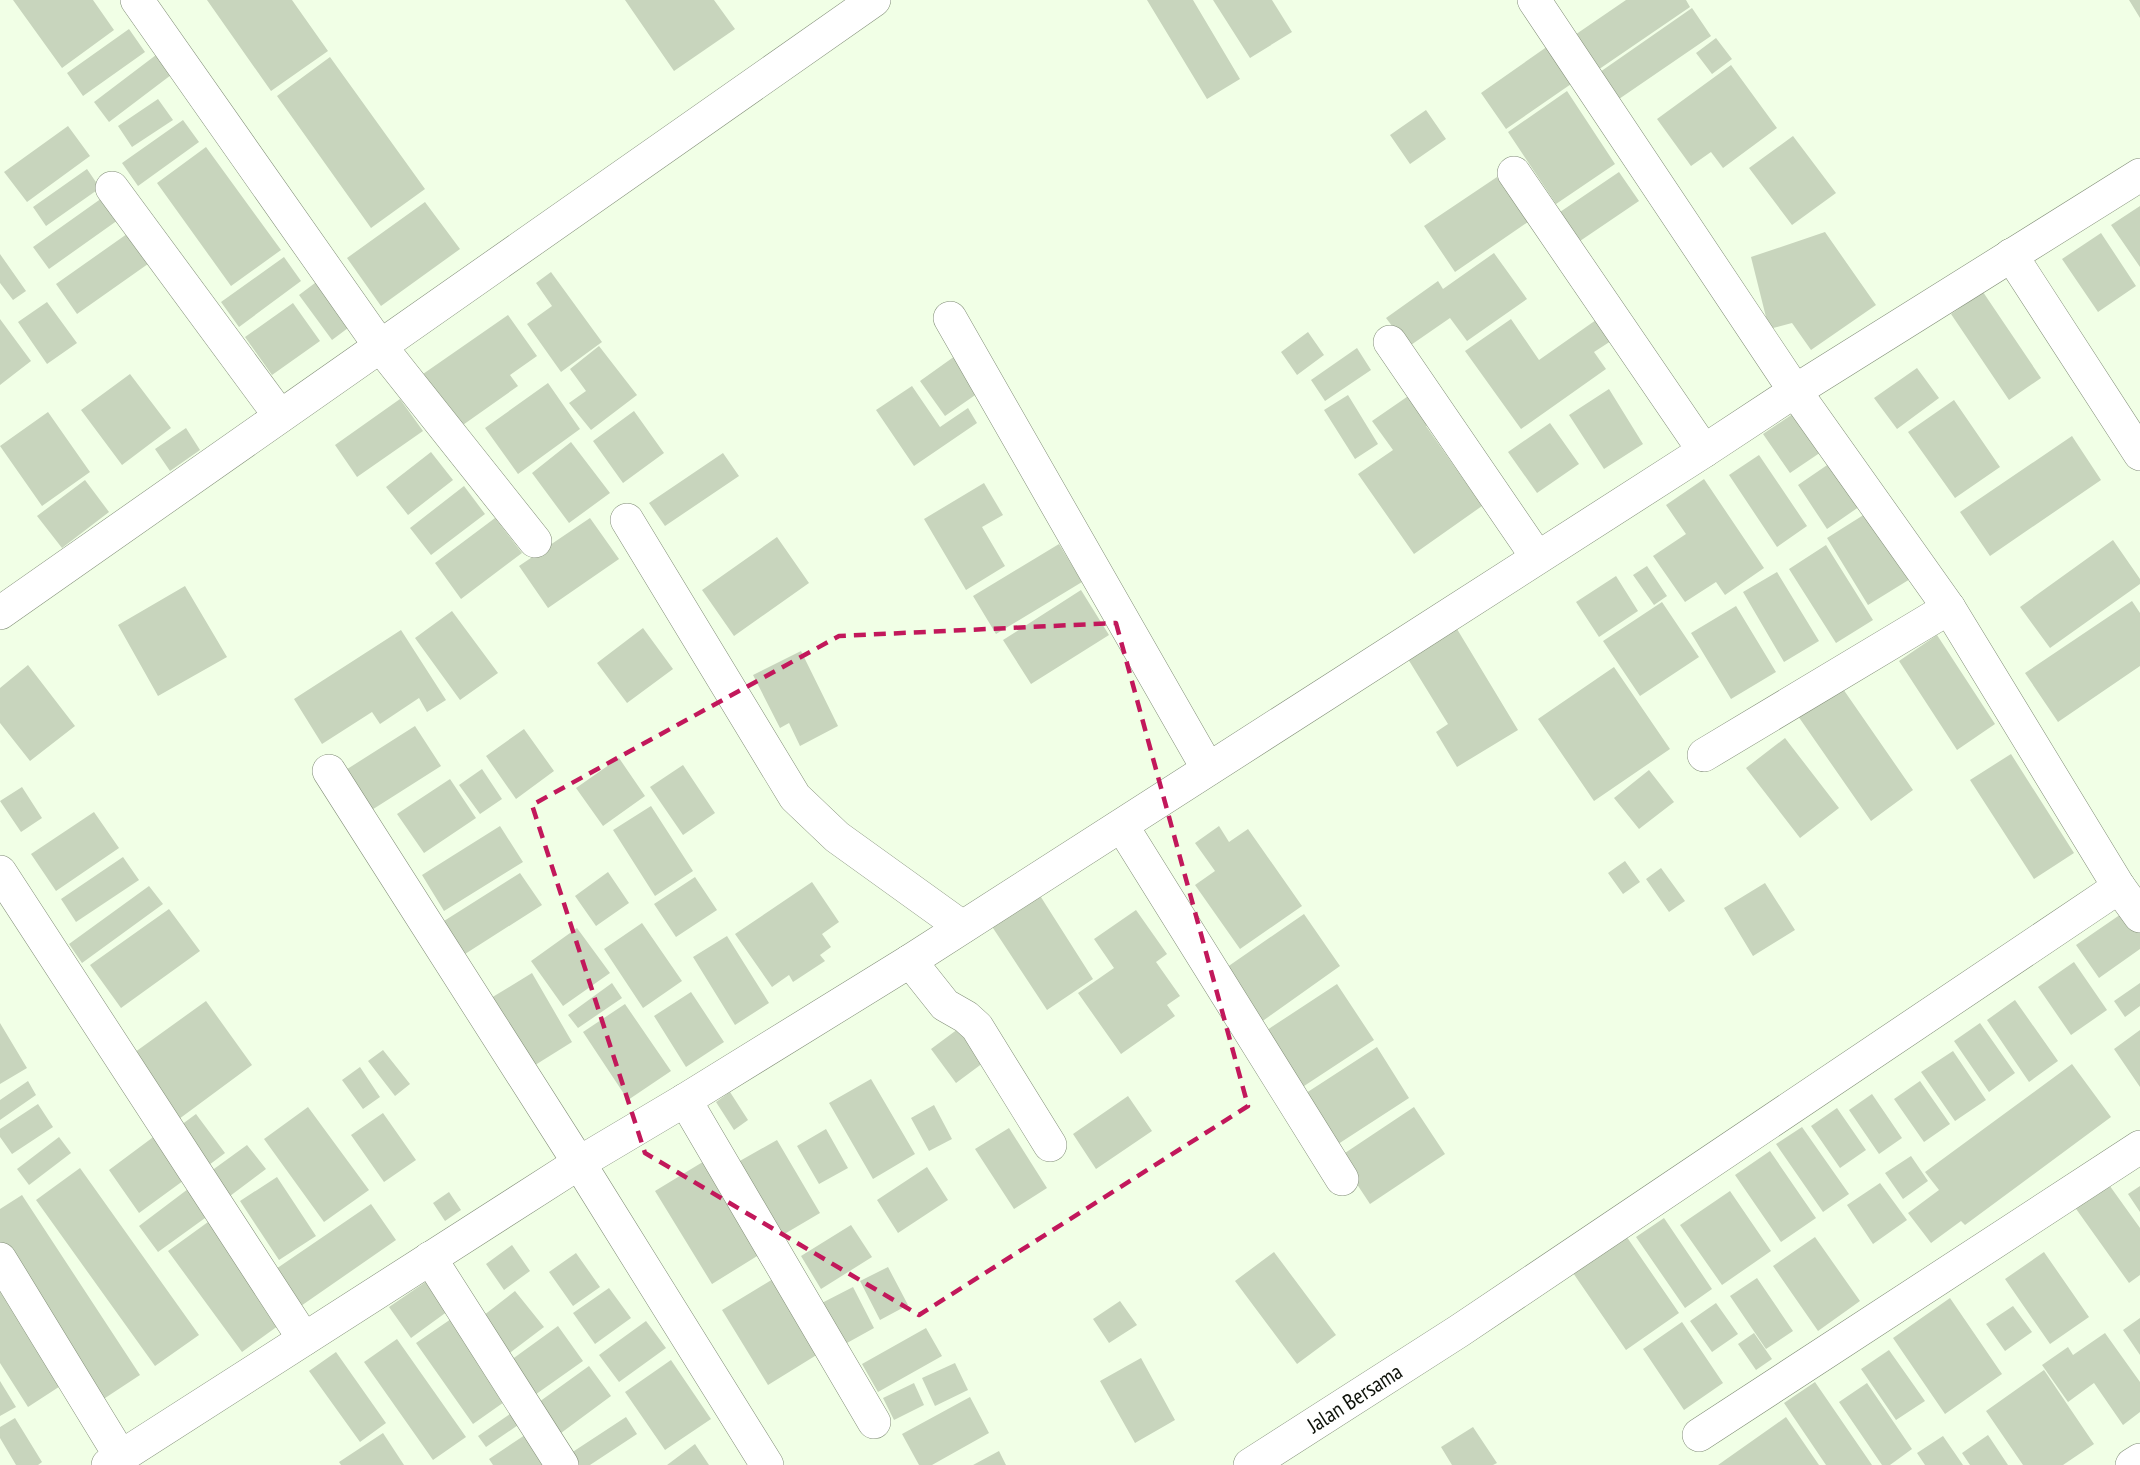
<svg xmlns="http://www.w3.org/2000/svg" width="2140" height="1465" viewBox="0 0 2140 1465" font-family="'PT Sans Narrow',sans-serif">
	<rect width="100%" height="100%" fill="#f1ffe6"/>
	<path fill="#c8d5bd" d="M13,0H93L114,30L62,68Z
		M207,0H292L328,51L271,91Z
		M625,0H714L735,29L674,71Z
		M1147,0H1193L1240,79L1207,99Z
		M1213,0H1272L1292,32L1250,58Z
		M1626,0H1686L1690,7L1592,74L1569,39Z
		M2129,0H2140V18Z
		M1692,8L1711,36L1619,99L1600,72Z
		M129,29L145,52L83,96L67,73Z
		M1716,38L1732,59L1712,74L1696,53Z
		M1548,46L1574,82L1506,129L1481,93Z
		M156,55L171,75L109,122L94,102Z
		M330,57L425,189L371,228L277,96Z
		M1731,65L1777,128L1723,168L1711,152L1691,166L1657,119Z
		M1567,91L1615,164L1556,204L1508,132Z
		M158,99L173,120L132,147L118,126Z
		M1426,110L1446,139L1410,164L1390,135Z
		M183,120L199,142L138,186L122,163Z
		M68,126L90,156L27,202L4,172Z
		M1793,136L1836,193L1792,225L1749,168Z
		M206,147L281,250L231,286L157,183Z
		M87,169L100,188L46,226L33,207Z
		M1619,172L1639,201L1580,241L1560,212Z
		M1497,177L1528,222L1455,272L1424,226Z
		M102,198L118,220L49,269L33,247Z
		M425,202L460,249L381,306L347,258Z
		M2140,206V267L2111,225Z
		M134,229L155,259L77,314L56,284Z
		M1825,232L1876,305L1811,350L1792,323L1769,329L1751,257Z
		M2101,233L2136,286L2098,312L2062,259Z
		M1494,253L1527,299L1467,341L1450,318L1408,347L1386,318L1438,281L1443,289Z
		M0,254L26,291L13,300L0,283Z
		M284,257L301,281L239,327L221,302Z
		M551,272L602,342L561,372L527,324L552,306L536,283Z
		M319,280L352,325L332,340L299,295Z
		M1983,292L2041,378L2009,400L1951,314Z
		M47,302L77,343L47,364L18,322Z
		M293,303L320,341L272,375L245,337Z
		M508,315L537,356L510,375L518,386L460,427L423,374Z
		M0,319L31,361L0,385Z
		M1511,319L1539,360L1596,320L1611,341L1594,352L1606,369L1521,429L1465,351Z
		M1308,332L1324,355L1297,375L1281,352Z
		M599,346L637,395L591,430L569,403L586,391L570,369Z
		M1357,348L1371,370L1325,401L1311,380Z
		M955,356L981,391L945,416L920,381Z
		M1917,368L1939,398L1897,429L1874,398Z
		M130,374L171,428L122,465L81,410Z
		M548,383L580,429L518,474L485,428Z
		M912,386L940,427L968,408L977,423L914,466L876,410Z
		M1609,389L1643,444L1604,469L1569,415Z
		M1417,390L1437,419L1426,426L1482,506L1414,554L1358,474L1393,450L1372,421Z
		M1348,395L1378,444L1355,459L1324,410Z
		M400,399L423,431L357,477L335,445Z
		M1954,400L2000,467L1955,498L1908,432Z
		M1803,407L1830,446L1790,473L1763,434Z
		M634,411L664,453L623,483L593,441Z
		M48,412L90,472L42,506L0,446Z
		M1550,423L1579,464L1537,493L1508,452Z
		M186,428L200,450L170,471L155,449Z
		M2072,436L2101,480L1990,556L1960,512Z
		M571,442L610,493L569,523L532,473Z
		M431,452L453,480L408,515L386,487Z
		M723,453L739,476L665,526L649,503Z
		M1759,455L1807,526L1777,547L1729,475Z
		M1836,459L1866,502L1827,529L1798,485Z
		M1704,479L1764,568L1725,595L1716,582L1685,602L1653,556L1686,534L1666,505Z
		M85,480L109,512L62,548L37,516Z
		M984,483L1003,515L982,527L1005,566L966,590L924,519Z
		M464,486L485,514L431,555L410,528Z
		M1873,509L1915,576L1868,605L1827,538Z
		M495,518L522,553L461,599L435,563Z
		M590,518L619,559L548,608L519,566Z
		M777,537L809,583L734,636L702,590Z
		M2113,540L2140,579V584L2050,648L2020,607Z
		M1059,544L1082,582L996,634L973,596Z
		M1826,545L1873,620L1836,643L1789,569Z
		M1647,566L1667,596L1654,605L1633,575Z
		M1777,572L1819,641L1784,662L1743,592Z
		M1616,576L1638,611L1599,637L1576,602Z
		M185,586L227,657L158,696L118,625Z
		M1081,590L1109,635L1031,684L1003,640Z
		M2132,601L2140,613V666L2058,722L2025,673Z
		M1662,602L1699,657L1640,696L1603,641Z
		M1736,606L1776,672L1731,699L1691,633Z
		M452,611L498,673L460,700L415,638Z
		M643,628L673,669L627,703L597,663Z
		M1457,629L1518,730L1457,767L1436,732L1448,724L1408,659Z
		M401,630L446,700L427,712L419,698L380,724L372,712L322,744L294,699Z
		M1937,635L1995,724L1957,750L1899,661Z
		M801,651L838,726L800,746L789,723L780,728L753,675Z
		M28,665L75,726L30,761L0,723V688Z
		M1614,667L1670,749L1594,801L1538,719Z
		M1841,686L1913,790L1871,821L1798,716Z
		M415,726L441,766L367,813L341,773Z
		M524,729L554,771L516,799L486,756Z
		M1785,738L1839,808L1800,838L1746,768Z
		M2011,754L2074,853L2034,879L1970,780Z
		M619,758L645,796L603,826L576,788Z
		M683,765L715,813L683,835L650,787Z
		M482,769L502,799L480,814L459,785Z
		M1649,770L1674,802L1639,829L1614,798Z
		M450,779L476,818L424,853L397,814Z
		M22,787L42,818L21,832L0,801Z
		M651,806L693,871L655,896L613,830Z
		M94,812L119,848L56,891L31,854Z
		M500,826L523,862L444,911L422,875Z
		M1219,826L1229,842L1248,829L1302,906L1240,949L1195,885L1215,871L1195,843Z
		M123,857L139,880L76,922L61,899Z
		M1625,861L1640,882L1623,894L1608,873Z
		M1661,868L1685,901L1669,912L1646,879Z
		M608,872L629,903L596,926L575,896Z
		M520,873L542,905L465,954L444,921Z
		M695,877L717,910L676,937L654,904Z
		M812,882L839,922L822,934L831,947L820,955L825,961L793,982L789,975L772,987L735,934Z
		M1765,883L1795,930L1753,956L1724,908Z
		M149,886L163,904L82,963L69,944Z
		M1039,894L1093,979L1047,1010L991,925Z
		M169,909L200,951L121,1008L90,965Z
		M1136,910L1167,954L1156,962L1180,996L1167,1005L1175,1016L1121,1054L1078,993L1114,968L1094,939Z
		M2127,910L2140,929V949L2099,978L2076,945Z
		M1304,914L1340,966L1257,1025L1220,972Z
		M642,923L682,981L643,1008L604,949Z
		M577,928L610,973L563,1006L531,961Z
		M727,936L769,1003L735,1025L693,957Z
		M2074,962L2107,1010L2071,1035L2038,987Z
		M532,973L572,1042L532,1067L491,998Z
		M612,983L622,998L578,1028L568,1015Z
		M2140,983V1006L2125,1017L2114,1001Z
		M1337,984L1374,1040L1298,1090L1261,1034Z
		M691,992L724,1042L686,1067L654,1016Z
		M2015,1000L2058,1061L2029,1082L1987,1020Z
		M206,1001L252,1065L179,1119L131,1055Z
		M625,1004L671,1071L628,1100L583,1032Z
		M0,1023L27,1068L0,1084Z
		M1980,1023L2015,1073L1989,1092L1954,1041Z
		M962,1026L987,1060L956,1083L931,1049Z
		M2140,1030V1087L2114,1049Z
		M1377,1047L1409,1098L1332,1148L1300,1097Z
		M383,1050L410,1084L395,1096L368,1061Z
		M1953,1051L1986,1100L1955,1121L1921,1072Z
		M2072,1064L2111,1117L1965,1225L1961,1221L1931,1243L1908,1213L1939,1190L1925,1172Z
		M360,1067L380,1097L363,1109L342,1080Z
		M871,1079L915,1154L873,1179L829,1103Z
		M28,1081L36,1095L0,1120V1100Z
		M1920,1081L1950,1124L1924,1142L1894,1099Z
		M730,1092L748,1120L734,1130L716,1102Z
		M1872,1094L1902,1138L1879,1154L1849,1110Z
		M1128,1096L1152,1131L1096,1169L1073,1134Z
		M38,1104L53,1127L12,1154L0,1137V1129Z
		M934,1105L952,1139L929,1151L911,1118Z
		M308,1107L369,1190L324,1222L264,1139Z
		M1414,1107L1445,1154L1370,1204L1339,1157Z
		M1837,1108L1866,1150L1840,1168L1811,1126Z
		M383,1113L416,1160L384,1182L351,1135Z
		M196,1114L225,1153L205,1168L177,1128Z
		M1802,1127L1849,1194L1823,1212L1776,1144Z
		M1009,1128L1047,1188L1014,1209L975,1149Z
		M826,1129L848,1168L819,1184L797,1146Z
		M156,1135L187,1178L139,1213L109,1170Z
		M59,1137L71,1153L29,1185L17,1169Z
		M777,1140L820,1213L781,1236L738,1162Z
		M247,1145L266,1169L226,1199L207,1174Z
		M1770,1151L1816,1218L1781,1242L1735,1175Z
		M1911,1156L1928,1181L1903,1199L1885,1173Z
		M706,1160L762,1253L712,1284L655,1191Z
		M927,1167L948,1200L898,1233L877,1200Z
		M80,1168L199,1335L155,1366L36,1200Z
		M277,1177L316,1236L279,1260L240,1201Z
		M2107,1182L2140,1228V1275L2129,1283L2074,1206Z
		M1880,1183L1907,1220L1873,1244L1847,1205Z
		M192,1186L212,1213L158,1252L139,1226Z
		M2140,1186V1212L2128,1194Z
		M1730,1191L1771,1251L1722,1285L1680,1225Z
		M449,1192L461,1210L445,1221L433,1203Z
		M22,1195L140,1375L96,1404L0,1256V1209Z
		M371,1204L396,1240L298,1308L273,1271Z
		M1664,1218L1712,1289L1685,1308L1636,1237Z
		M208,1222L282,1323L242,1352L168,1251Z
		M851,1225L872,1257L821,1289L801,1256Z
		M1622,1230L1679,1313L1626,1350L1569,1267Z
		M1815,1237L1860,1301L1818,1331L1773,1266Z
		M512,1245L530,1271L504,1290L486,1264Z
		M1274,1252L1336,1335L1297,1364L1235,1281Z
		M2044,1252L2089,1317L2050,1344L2005,1279Z
		M576,1253L600,1287L573,1306L549,1272Z
		M888,1267L908,1305L880,1320L860,1281Z
		M0,1275L68,1381L28,1407L0,1363Z
		M778,1276L823,1351L768,1385L722,1310Z
		M1757,1278L1793,1331L1766,1349L1730,1296Z
		M427,1281L448,1311L411,1338L389,1307Z
		M853,1287L874,1328L838,1348L816,1306Z
		M609,1288L631,1318L595,1344L573,1313Z
		M515,1291L544,1327L507,1355L479,1319Z
		M1950,1298L2002,1374L1945,1414L1893,1338Z
		M1120,1301L1137,1325L1109,1343L1093,1319Z
		M1716,1303L1738,1334L1712,1352L1690,1321Z
		M2013,1306L2032,1332L2005,1351L1986,1324Z
		M2140,1318V1355L2123,1330Z
		M451,1319L507,1400L473,1424L416,1343Z
		M646,1321L666,1348L619,1382L599,1355Z
		M1682,1322L1723,1383L1684,1410L1643,1349Z
		M558,1326L583,1361L532,1397L507,1363Z
		M926,1328L942,1356L878,1392L862,1364Z
		M1754,1333L1772,1359L1756,1370L1738,1344Z
		M2105,1333L2140,1382V1412L2123,1425L2094,1383L2068,1402L2042,1365L2068,1347L2073,1355Z
		M397,1339L466,1437L433,1460L364,1362Z
		M1889,1350L1925,1401L1896,1420L1861,1369Z
		M336,1352L386,1423L360,1442L309,1371Z
		M1141,1358L1175,1420L1135,1443L1100,1381Z
		M671,1360L711,1419L665,1450L625,1392Z
		M955,1363L968,1390L935,1406L922,1378Z
		M589,1366L611,1396L561,1433L539,1402Z
		M2044,1370L2094,1444L2063,1465H2023L1986,1411Z
		M0,1381L16,1407L0,1416Z
		M1815,1382L1872,1465H1826L1784,1403Z
		M914,1383L924,1405L894,1420L883,1398Z
		M1867,1383L1912,1449L1890,1465H1882L1839,1402Z
		M970,1397L989,1433L932,1465H919L902,1434Z
		M513,1412L521,1423L486,1447L478,1436Z
		M626,1417L637,1434L590,1465H574L568,1455Z
		M1786,1417L1819,1465H1718Z
		M15,1418L42,1462L38,1465H16L0,1438V1427Z
		M1473,1427L1497,1463L1493,1465H1452L1441,1447Z
		M531,1431L549,1465H493L489,1459Z
		M383,1433L404,1465H341L339,1462Z
		M1988,1435L2008,1465H1970L1962,1453Z
		M1943,1436L1963,1465H1925L1917,1453Z
		M695,1444L709,1465H667Z
		M999,1451L1006,1465H973Z"/>
	<g fill="none" stroke-linecap="round" stroke-linejoin="round">
		<g stroke="#828e78" stroke-width="34">
			<g id="minor">
				<path d="M137,0L380,346L535,541"/>
				<path d="M1534,0L1795,391L1949,608L2119,887L2140,916"/>
				<path d="M1514,173L1704,451"/>
				<path d="M112,188L280,416"/>
				<path d="M2011,255L2140,454"/>
				<path d="M950,318L1208,769"/>
				<path d="M1390,342L1537,557"/>
				<path d="M627,520L795,797L837,837L962,927"/>
				<path d="M0,613L874,0"/>
				<path d="M1704,755L1949,608"/>
				<path d="M329,771L579,1163L767,1465"/>
				<path d="M1122,826L1342,1179"/>
				<path d="M0,872L304,1339"/>
				<path d="M910,961L945,1005L966,1017L977,1027L1050,1145"/>
				<path d="M685,1100L874,1422"/>
				<path d="M430,1258L562,1465"/>
				<path d="M0,1259L121,1457"/>
				<path d="M1699,1435L2140,1147"/>
				<path d="M108,1465L579,1163L685,1100L910,961L1704,451L1795,391L2140,175"/>
				<path id="s1" d="M1250,1465L1459,1331L2119,887"/>
				<path d="M2132,1465L2140,1460"/>
			</g>
		</g>
		<use href="#minor" stroke="#fff" stroke-width="33"/>
	</g>
	<path fill="none" stroke="#c2185b" stroke-width="4.5" stroke-dasharray="12 8" stroke-linejoin="round" d="M1116,623L1248,1106L919,1315L645,1153L532,805L839,636Z"/>
	<g text-anchor="middle" dominant-baseline="central" stroke-width="4.5" stroke-linejoin="round" paint-order="stroke">
		<g font-size="22" fill="#0f130b" stroke="#fff">
			<text stroke="none"><textPath href="#s1" startOffset="124">Jalan Bersama</textPath></text>
		</g>
	</g>
</svg>
